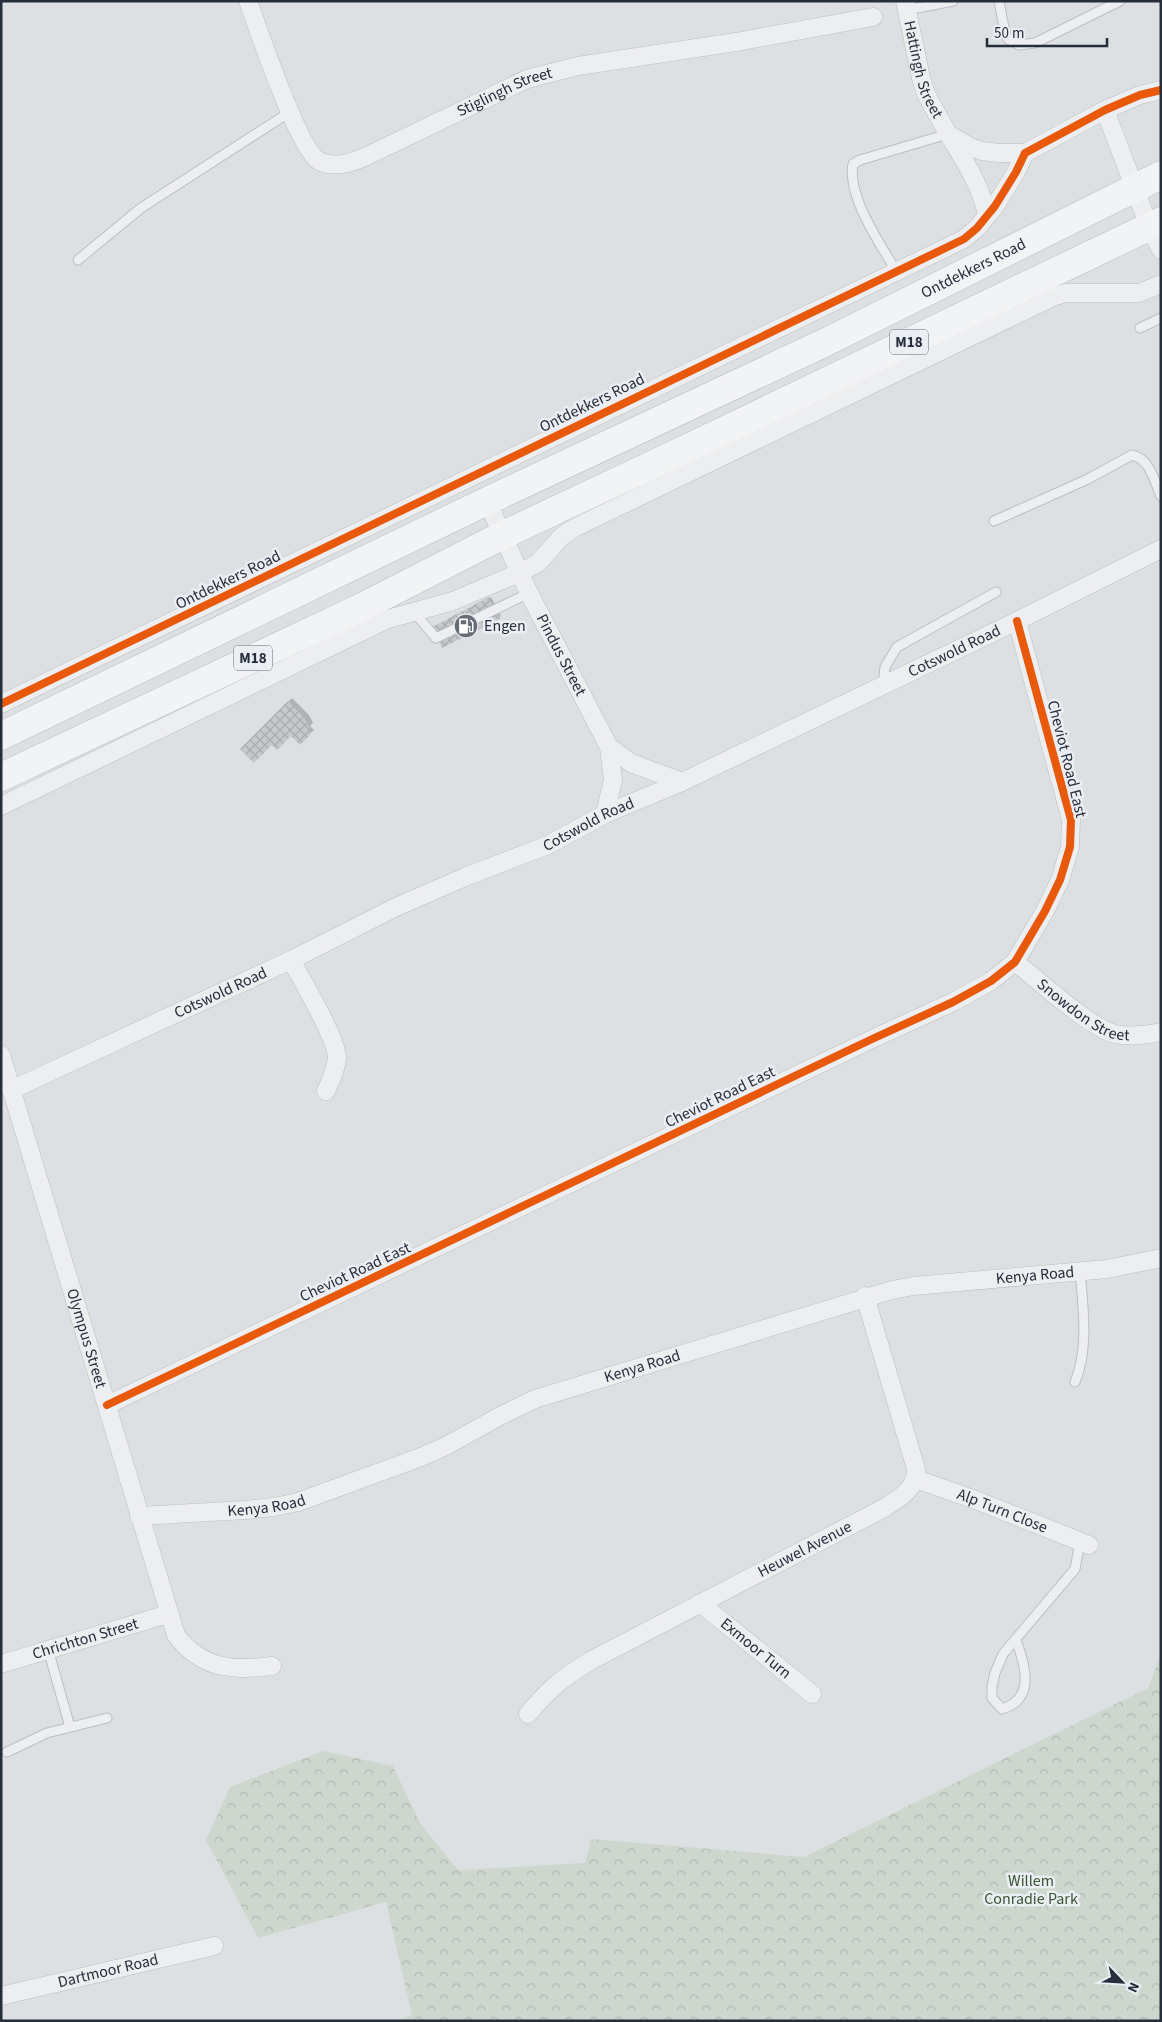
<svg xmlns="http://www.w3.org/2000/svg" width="1162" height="2022" viewBox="0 0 1162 2022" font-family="'Source Sans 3',sans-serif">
	<defs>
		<pattern id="forest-crowns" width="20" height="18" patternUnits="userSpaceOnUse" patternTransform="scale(1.25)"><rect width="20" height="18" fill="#ced7ce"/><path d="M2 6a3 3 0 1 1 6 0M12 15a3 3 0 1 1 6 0" fill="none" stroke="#b1b9b2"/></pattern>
		<pattern id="building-cross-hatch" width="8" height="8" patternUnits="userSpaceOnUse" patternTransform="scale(1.25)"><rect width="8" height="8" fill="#c6c8cb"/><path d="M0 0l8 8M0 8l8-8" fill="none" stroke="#aaacaf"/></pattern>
	</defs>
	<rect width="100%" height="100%" fill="#dde0e3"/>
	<path fill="url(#forest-crowns)" d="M1161,1653V2021H393L412,2015L386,1902L258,1938L206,1840L230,1787L323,1751L393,1766L420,1823L458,1870L585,1863L591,1839L804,1857L1148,1688Z"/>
	<path fill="#0003" d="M491,597L501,616L499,618L433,627Z
		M292,698L309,715L313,723L310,726L314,730L300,743L291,734L272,744L242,749Z"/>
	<path fill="url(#building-cross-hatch)" d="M489,597L500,619L442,648L432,627Z
		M288,701L305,719L310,728L307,731L311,734L300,745L291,736L277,750L272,745L254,763L240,749Z"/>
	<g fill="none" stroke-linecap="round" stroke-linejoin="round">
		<g stroke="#bcbec1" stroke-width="11">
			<path id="service" d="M999,1L1005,33L1008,39L1019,45L1035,43L1120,1
				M907,10L953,1
				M78,260L141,208L290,112
				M896,271C880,243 847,197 853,164L860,160L948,134
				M1140,328L1161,318
				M994,521L1088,479L1132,455C1150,459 1154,480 1161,496
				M414,612L436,638L529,593
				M883,685L885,667L897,647L996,592
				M1075,1382C1089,1349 1083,1306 1080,1271
				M1016,1640C1025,1664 1036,1699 1002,1709L992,1698V1686L995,1673L1003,1654L1075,1569L1080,1542
				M48,1649L70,1727
				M7,1752L47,1733L107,1718"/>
		</g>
		<g stroke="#bcbec1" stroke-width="19">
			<g id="minor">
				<path id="s1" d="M248,1C258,29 299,150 319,161C335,169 353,162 367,156L527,79L578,66L736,42L873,17"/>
				<path id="s2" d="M905,1L921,78L926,94L948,134L970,147L982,151L998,153H1025"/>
				<path d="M1105,110L1149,226L1161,250"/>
				<path d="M950,137C965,162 981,186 987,215"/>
				<path id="s3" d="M487,501L529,593L609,747L613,780L605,814"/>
				<path d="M1,704L964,239L977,228L995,206L1016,172L1025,153L1105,110L1140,95L1161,90"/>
				<path d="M609,747L631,763L682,782"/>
				<path d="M1,806L388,619L453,601L519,573L538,563L561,537L574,528L1055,296L1066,293H1139L1161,284"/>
				<path d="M291,960C302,980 337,1039 337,1058C336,1070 331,1080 326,1091"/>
				<path id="s4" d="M1015,962C1037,979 1090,1028 1115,1034C1129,1037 1146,1035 1161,1032"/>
				<path id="s5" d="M1,1055L176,1635C201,1669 233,1671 272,1666"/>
				<path id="s6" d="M11,1090L291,960L396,907L465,877L548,845L605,814L682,782L1017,621L1161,549"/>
				<path d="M107,1405L870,1040L953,1002L991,981L1015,962L1045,911L1060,880L1070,847L1071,820L1017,621"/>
				<path id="s7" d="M916,1479L973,1499L1089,1545"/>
				<path id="s8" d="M139,1516L245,1510L274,1507L298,1502L421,1457L446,1446L500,1416L535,1399L892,1290L914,1286L1107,1269L1161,1258"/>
				<path id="s9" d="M700,1603L812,1694"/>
				<path id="s10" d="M1,1664L168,1614"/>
				<path id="s11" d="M528,1714C549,1689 562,1678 590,1661L884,1508C900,1498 916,1489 916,1469L865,1296"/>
				<path id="s12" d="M1,1996L214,1946"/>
			</g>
		</g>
		<g stroke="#babdc0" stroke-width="29">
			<g id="primary">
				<path id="s13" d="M1,736L487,501L824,343L1161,175"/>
				<path d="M1,777L362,607L503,535L669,457L1161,221"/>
			</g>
		</g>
		<use href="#service" stroke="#edeef0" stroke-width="9"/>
		<use href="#minor" stroke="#edeef0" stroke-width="18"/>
		<use href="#primary" stroke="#f2f3f4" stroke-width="28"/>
		<g stroke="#ebeef3" stroke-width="11">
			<path id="cycleway" d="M1,704L964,239L977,228L995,206L1016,172L1025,153L1105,110L1140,95L1161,90
				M107,1405L870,1040L953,1002L991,981L1015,962L1045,911L1060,880L1070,847L1071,820L1017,621"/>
		</g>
		<use href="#cycleway" stroke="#e8590c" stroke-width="8"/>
	</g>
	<defs>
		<g id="fuel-disc" transform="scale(1.25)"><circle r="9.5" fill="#666c76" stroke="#ebeef3"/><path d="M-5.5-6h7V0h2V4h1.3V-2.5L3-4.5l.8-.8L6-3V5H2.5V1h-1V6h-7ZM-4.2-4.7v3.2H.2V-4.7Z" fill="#fff"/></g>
	</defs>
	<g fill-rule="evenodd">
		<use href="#fuel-disc" x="466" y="626"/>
	</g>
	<g text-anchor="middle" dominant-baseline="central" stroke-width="5" stroke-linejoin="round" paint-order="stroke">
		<g fill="#ebeef3" stroke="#616772" stroke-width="1">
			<rect x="890" y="329.5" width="38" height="25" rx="4"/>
			<rect x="234" y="645.5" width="38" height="25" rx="4"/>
		</g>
		<g font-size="15" font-weight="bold" fill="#262d3b">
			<text x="909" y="342">M18</text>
			<text x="253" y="658">M18</text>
		</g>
		<g font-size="16" fill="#262d3b" stroke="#ebeef3">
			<text stroke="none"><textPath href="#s2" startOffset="71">Hattingh Street</textPath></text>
			<text stroke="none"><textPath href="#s1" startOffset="378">Stiglingh Street</textPath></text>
			<text stroke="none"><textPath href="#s13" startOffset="1079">Ontdekkers Road</textPath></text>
			<text transform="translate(592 403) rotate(-26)">Ontdekkers Road</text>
			<text transform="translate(228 580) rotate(-26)">Ontdekkers Road</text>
			<text stroke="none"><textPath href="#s6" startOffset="1041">Cotswold Road</textPath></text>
			<text stroke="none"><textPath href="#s3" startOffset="171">Pindus Street</textPath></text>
			<text transform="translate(1067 759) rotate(76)">Cheviot Road East</text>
			<text stroke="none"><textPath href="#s6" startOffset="636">Cotswold Road</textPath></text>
			<text stroke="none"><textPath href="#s6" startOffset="231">Cotswold Road</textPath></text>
			<text stroke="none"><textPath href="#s4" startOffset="85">Snowdon Street</textPath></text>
			<text transform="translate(720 1097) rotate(-26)">Cheviot Road East</text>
			<text transform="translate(355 1272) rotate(-25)">Cheviot Road East</text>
			<text stroke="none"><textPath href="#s8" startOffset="936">Kenya Road</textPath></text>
			<text stroke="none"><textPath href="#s5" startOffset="296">Olympus Street</textPath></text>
			<text stroke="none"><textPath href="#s8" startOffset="531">Kenya Road</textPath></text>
			<text stroke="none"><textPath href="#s8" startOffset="128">Kenya Road</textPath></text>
			<text stroke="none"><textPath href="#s7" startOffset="92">Alp Turn Close</textPath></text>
			<text stroke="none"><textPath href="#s11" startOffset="324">Heuwel Avenue</textPath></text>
			<text stroke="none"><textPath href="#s10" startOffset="88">Chrichton Street</textPath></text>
			<text stroke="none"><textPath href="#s9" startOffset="72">Exmoor Turn</textPath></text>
			<text stroke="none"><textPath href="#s12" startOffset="110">Dartmoor Road</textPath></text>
		</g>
		<g font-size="16" fill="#262d3b" stroke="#ebeef3" text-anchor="start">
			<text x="484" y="626">Engen</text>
		</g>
		<g font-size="16" fill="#3a5634" stroke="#ebeef3">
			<text x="1031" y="1881">Willem<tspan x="1031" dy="18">Conradie Park</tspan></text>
		</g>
	</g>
	<rect width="1162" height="2022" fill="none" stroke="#262d3b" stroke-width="5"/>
	<g transform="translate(1122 1982) rotate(115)" stroke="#ebeef3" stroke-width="4" paint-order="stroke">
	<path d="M0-4L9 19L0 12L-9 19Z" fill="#262d3b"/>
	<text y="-8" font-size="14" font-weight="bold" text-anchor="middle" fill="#262d3b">N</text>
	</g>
	<path d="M987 38v8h120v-8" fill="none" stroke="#262d3b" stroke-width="2.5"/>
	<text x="994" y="38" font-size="15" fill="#262d3b" stroke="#ebeef3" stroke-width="4" paint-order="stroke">50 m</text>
</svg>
